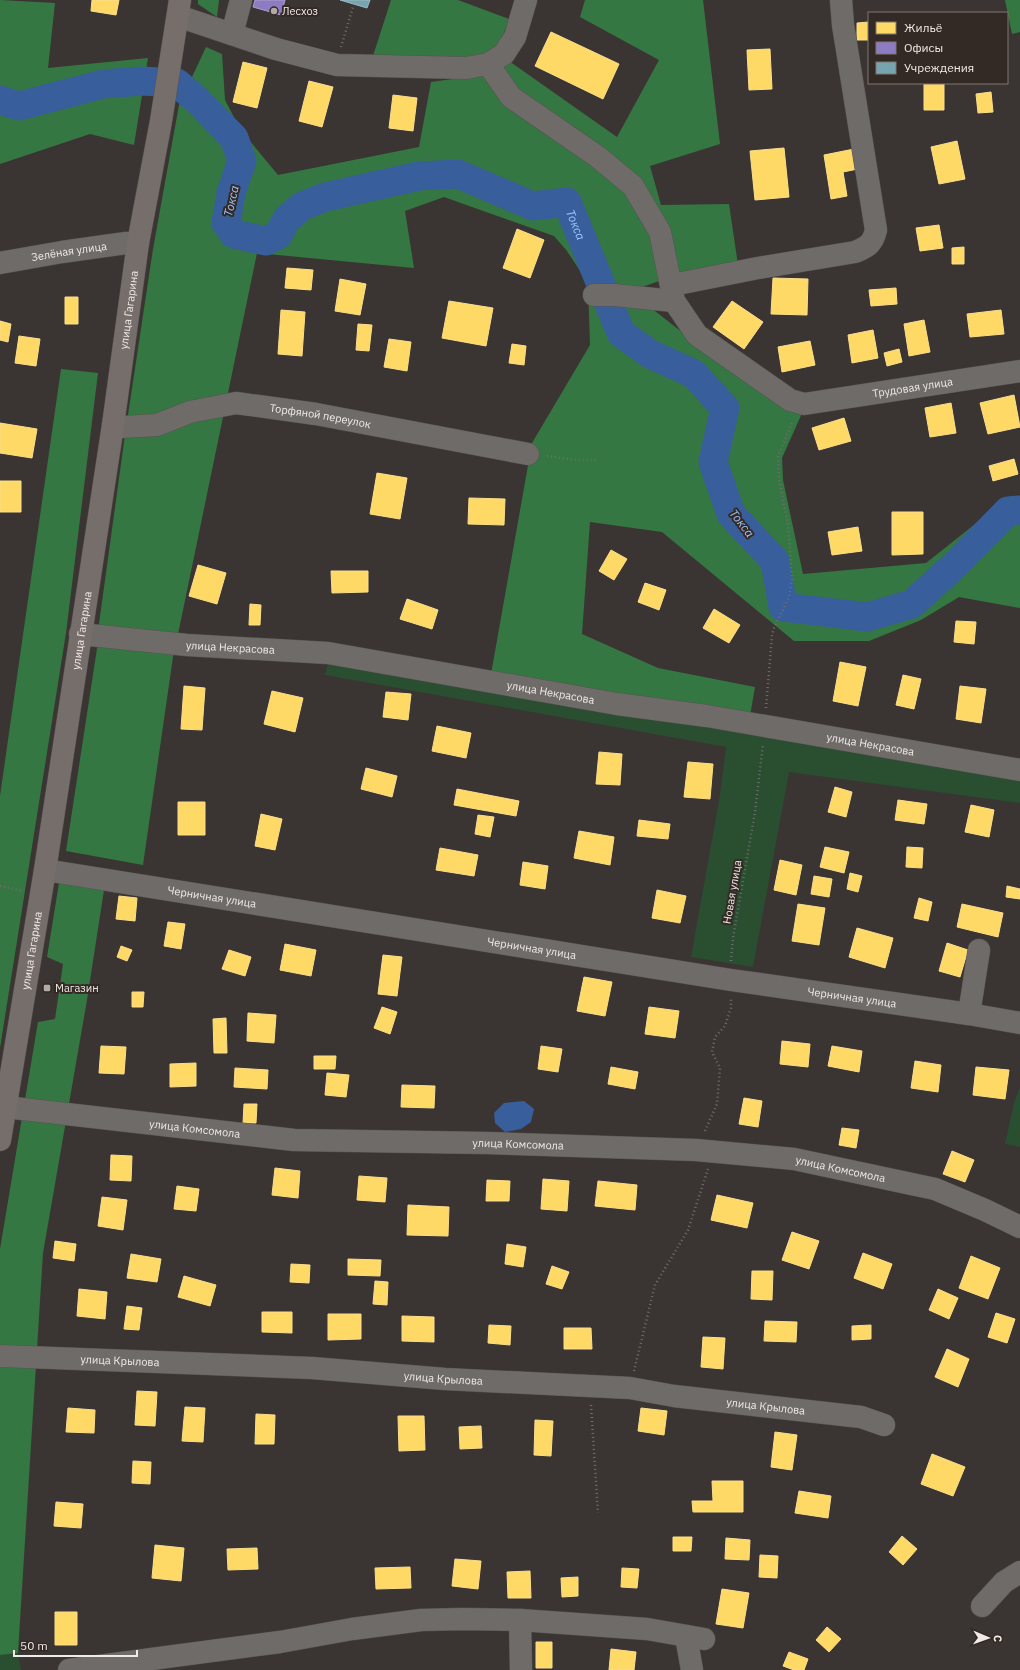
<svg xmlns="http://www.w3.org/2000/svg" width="1020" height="1670" viewBox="0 0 1020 1670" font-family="'IBM Plex Sans',sans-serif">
	<rect width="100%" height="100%" fill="#3a3532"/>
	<path fill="#2a4e30" d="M328,663L1020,779V803L789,772L753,967L691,957L720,795L726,747L325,675Z
		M1020,1087V1147L1005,1144L1014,1103Z
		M18,1653L21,1670H0V1655Z"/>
	<path fill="#357743" d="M0,0L55,3L48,68L148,58L134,145L90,134L0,164Z
		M198,0H219L217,17L198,4Z
		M391,0H458L509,19L504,33L496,47L483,56L464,61L372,59Z
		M585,0H703L720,144L650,166L661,205L729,204L738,265L665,279L639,288L646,304L692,340L803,411L782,458L783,480L803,574L926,563L999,505L1020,500V608L959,597L921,620L869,641H794L662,532L590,522L582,634L658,668L755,687L750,716L491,674L532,443L590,345L588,283L567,251L554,236L444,197L405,211L414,268L257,253L177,639L98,631L125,435L153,249L179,105L206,47L222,54L225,100L240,129L278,175L419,147L431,82L467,77L509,61L617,137L659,60L580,17Z
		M1005,0H1020V32L1012,34Z
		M61,369L98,373L66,633L0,1048V796Z
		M98,642L174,650L143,865L66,851Z
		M59,883L104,890L87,1000L43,1253L18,1653L0,1655V1249L38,1022L55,1019L63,964L47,957Z"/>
	<path fill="#385e9c" d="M524,1101L534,1109L531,1122L521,1129L505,1132L495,1123L494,1113L504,1103Z"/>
	<path fill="#ffd966" stroke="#fbde8d" d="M92,0H119L116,15L91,11Z
		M869,22V40H857V23Z
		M551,32L619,64L603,99L535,66Z
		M770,49L772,89L749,90L747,50Z
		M243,62L267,68L257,108L233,102Z
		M309,81L333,87L322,127L299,121Z
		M924,83H944V110H924Z
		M991,92L993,112L978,113L976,94Z
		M393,95L417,98L413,131L389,128Z
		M957,141L965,179L939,184L931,147Z
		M784,148L789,197L755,200L750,151Z
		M854,149L858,169L843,172L847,196L831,199L824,155Z
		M939,225L943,248L920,251L916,228Z
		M517,229L544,240L530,278L503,268Z
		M964,247V264H952V248Z
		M287,268L313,270L311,290L285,288Z
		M773,278L808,279L807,315L771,314Z
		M340,279L366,284L360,315L335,311Z
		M896,288L897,304L871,306L869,290Z
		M65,297H78V324H65Z
		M449,301L493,308L486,346L442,338Z
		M732,301L763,322L744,349L713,327Z
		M281,310L305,312L302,356L278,354Z
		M1001,310L1004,334L970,337L967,314Z
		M924,320L930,352L909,356L904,324Z
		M0,321L11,324L8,342L0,340Z
		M358,324L372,325L369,351L356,350Z
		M873,330L878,358L852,363L848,335Z
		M19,336L40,339L36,366L15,363Z
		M389,339L411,342L407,371L384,367Z
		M810,341L815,365L782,372L778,347Z
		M512,344L526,346L524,365L509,363Z
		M899,349L902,362L887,366L884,353Z
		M1014,395L1020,427L988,434L980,403Z
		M951,403L956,433L930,437L925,408Z
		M844,418L851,441L819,450L812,428Z
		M0,423L37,429L32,458L0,453Z
		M1014,459L1018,474L993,481L989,466Z
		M377,473L407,478L400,519L370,514Z
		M0,481H21V512H0Z
		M469,498L505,499L504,525L468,524Z
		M892,512H923V554L892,555Z
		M858,527L862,551L832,555L828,532Z
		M611,550L627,559L614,580L599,571Z
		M198,565L226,573L217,604L189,596Z
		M331,571H368V592L332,593Z
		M645,583L666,590L659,610L638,602Z
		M407,599L438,610L432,629L400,619Z
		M250,604L261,605L260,625H249Z
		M714,609L740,625L729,643L703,628Z
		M956,621L976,622L974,644L954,642Z
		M840,662L866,667L858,706L833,701Z
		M903,675L921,679L914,709L896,705Z
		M184,686L205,688L202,730L181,729Z
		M960,686L986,689L981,723L956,719Z
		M272,691L303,698L295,732L264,724Z
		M386,692L411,694L408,720L383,717Z
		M437,726L471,733L466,758L432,751Z
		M599,752L622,754L620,785L596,784Z
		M688,762L713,764L710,799L684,797Z
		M366,768L397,776L392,797L361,789Z
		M835,787L852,792L846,817L828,812Z
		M457,789L519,801L516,816L454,805Z
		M898,800L927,804L924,824L895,820Z
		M178,802H205V835H178Z
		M971,805L994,810L989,837L965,832Z
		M261,814L282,819L275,850L255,846Z
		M478,815L494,817L490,837L475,834Z
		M639,820L670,824L668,839L637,836Z
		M579,831L614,837L610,865L574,858Z
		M825,847L849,852L844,873L820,867Z
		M907,847L923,848L922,868L906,867Z
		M440,848L478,855L474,876L436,870Z
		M780,860L802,865L796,895L774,890Z
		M523,862L548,866L545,889L520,885Z
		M850,873L862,876L858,892L847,889Z
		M814,876L832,879L829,897L811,894Z
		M1007,886L1020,889V899L1006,897Z
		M657,890L686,896L680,923L652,918Z
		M119,896L137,898L135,921L116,919Z
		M919,898L932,902L928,921L914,918Z
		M798,904L825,908L819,945L792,941Z
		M962,904L1003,913L998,937L957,927Z
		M168,922L185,924L181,949L164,946Z
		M857,928L893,938L885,968L849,957Z
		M947,943L968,950L960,977L939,971Z
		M285,944L316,950L311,976L280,970Z
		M121,946L132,950L127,961L117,957Z
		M229,950L251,957L245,976L222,969Z
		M383,955L402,957L397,996L378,994Z
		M584,977L612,982L605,1016L577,1011Z
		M132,992H144L143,1007H132Z
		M382,1007L397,1012L390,1034L374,1028Z
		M649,1007L679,1011L675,1038L645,1034Z
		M248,1013L276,1015L274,1043L247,1041Z
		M226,1018L227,1053H214L213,1019Z
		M782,1041L810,1044L808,1067L780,1064Z
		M101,1046L126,1047L124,1074L99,1073Z
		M541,1046L562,1049L558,1072L538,1069Z
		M832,1046L862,1051L859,1072L828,1066Z
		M314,1056H336L335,1069H314Z
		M915,1061L941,1065L938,1092L911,1088Z
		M196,1063V1086L170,1087V1064Z
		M611,1067L638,1072L635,1089L608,1084Z
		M976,1067L1009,1070L1005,1099L973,1095Z
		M235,1068L268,1070L267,1089L234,1087Z
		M327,1073L349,1075L346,1097L325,1095Z
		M402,1085L435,1086L434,1108L401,1107Z
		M744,1098L762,1101L758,1127L739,1124Z
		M244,1104H257L256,1123H243Z
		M842,1128L859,1130L856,1148L839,1145Z
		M952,1151L974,1160L965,1182L943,1174Z
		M111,1155L132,1156L131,1181L110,1180Z
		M275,1168L300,1171L298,1198L272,1195Z
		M359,1176L387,1178L385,1202L357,1200Z
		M543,1179L569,1181L567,1211L541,1209Z
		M487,1180L510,1181L509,1201H486Z
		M598,1181L637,1185L635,1210L595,1206Z
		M177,1186L199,1189L196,1211L174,1209Z
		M717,1195L753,1203L747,1228L711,1220Z
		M102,1197L127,1200L123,1230L98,1226Z
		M408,1205L449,1207L448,1236L407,1235Z
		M792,1232L819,1241L809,1269L782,1260Z
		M55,1241L76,1244L74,1261L53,1258Z
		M507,1244L526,1247L523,1267L505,1264Z
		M863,1253L892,1264L883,1289L854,1278Z
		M131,1254L161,1259L157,1282L127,1278Z
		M971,1256L1000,1268L988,1299L959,1288Z
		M348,1259L381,1260L380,1276L348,1275Z
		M291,1264L310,1265L309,1283L290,1282Z
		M552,1266L569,1272L562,1289L546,1284Z
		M752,1271H773L772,1300L751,1299Z
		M184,1276L216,1285L210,1306L178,1297Z
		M375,1281L388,1282L387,1305L373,1304Z
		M79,1289L107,1292L105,1319L77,1316Z
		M938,1289L958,1298L949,1319L929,1310Z
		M127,1306L142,1308L139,1330L124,1329Z
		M262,1312H292V1333L262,1332Z
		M996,1313L1015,1319L1007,1343L988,1337Z
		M328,1314H361V1339L328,1340Z
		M402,1316L434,1317V1342L402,1341Z
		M765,1321L797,1322L796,1342L764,1341Z
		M489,1325L511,1326L510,1345L488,1343Z
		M871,1325V1339L852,1340V1326Z
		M564,1328H591L592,1349H564Z
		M703,1337L725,1338L723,1369L701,1367Z
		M947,1349L969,1359L958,1387L935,1377Z
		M137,1391L157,1392L155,1426L135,1425Z
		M185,1407L205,1408L203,1442L182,1441Z
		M68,1408L95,1410L94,1433L66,1432Z
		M641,1408L667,1411L664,1435L638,1431Z
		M256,1414L275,1415L274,1444H255Z
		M398,1416H424L425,1450L399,1451Z
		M535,1420L553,1421L551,1456L534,1455Z
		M481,1426L482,1448L460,1449L459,1427Z
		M775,1432L797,1435L792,1470L771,1467Z
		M932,1454L965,1467L953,1496L921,1484Z
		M133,1461L151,1462L150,1484L132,1483Z
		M712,1481H743V1512H693L692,1501H713Z
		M799,1491L831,1496L828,1518L795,1513Z
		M56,1502L83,1504L81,1528L54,1526Z
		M902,1536L917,1549L903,1565L889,1552Z
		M673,1537H692L691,1551H673Z
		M726,1538L750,1540L749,1560L725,1559Z
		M155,1545L184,1548L181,1581L152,1578Z
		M257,1548L258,1569L228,1570L227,1549Z
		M760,1555L778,1556L777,1578L759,1577Z
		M455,1559L481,1561L478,1589L452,1586Z
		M410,1567L411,1588L376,1589L375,1568Z
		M622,1568L639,1569L637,1588L621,1587Z
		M530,1571L531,1598H508L507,1572Z
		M578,1577V1596L562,1597L561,1578Z
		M722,1589L749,1593L743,1628L716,1624Z
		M55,1612H77V1645H55Z
		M827,1627L841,1639L829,1652L816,1640Z
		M536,1642H552V1668H536Z
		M611,1649L636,1652L634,1670H609Z
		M789,1652L808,1659L804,1670H794L783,1666Z"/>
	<path fill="#8e7cc3" stroke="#ac9dce" d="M255,0H285L281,15L253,7Z"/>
	<path fill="#76a5af" stroke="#9bbac0" d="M340,0H370L367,8Z"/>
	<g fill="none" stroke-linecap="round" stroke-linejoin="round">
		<path stroke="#385e9c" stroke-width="29" id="s1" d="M0,100L19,106L103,84L142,81L177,83L197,100L234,138L242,161L231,193L226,223L234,234L266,241L278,235L287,219L302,206L325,197L419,176L458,174L533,206L567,202L621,333L650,354L694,374L725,408L713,462L731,514L775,561L783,607L867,617L912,604L955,565L1008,511L1020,510"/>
		<g stroke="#575350" stroke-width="23">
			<g id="minor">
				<path d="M178,16L276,49L337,65L466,68L488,64L504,54L515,37L526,0"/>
				<path d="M232,34L241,0"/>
				<path id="s2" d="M488,64L511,97L598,157L633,186L660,232L674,301L697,335L790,400L804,404L1020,371"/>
				<path id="s3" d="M0,263L62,252L126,243H138"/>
				<path d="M672,285L758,268L855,252C868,247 873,243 876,230L843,25L841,0"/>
				<path d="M594,295H614L674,301"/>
				<path id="s4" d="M113,425L123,427L157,425L190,412L236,403L316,414L528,454"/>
				<path id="s5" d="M80,634L187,645L328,653L617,704L707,716L1020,770"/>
				<path id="s6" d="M45,870L731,980L969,1014L1020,1023"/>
				<path d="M969,1014L979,950"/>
				<path id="s7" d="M5,1107L294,1140L487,1143L696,1150L794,1159L935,1189L985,1210L1020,1227"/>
				<path id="s8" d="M0,1356L312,1368L445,1379L630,1388L674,1396L861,1417L884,1425"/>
				<path d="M982,1606L1004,1582L1020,1572"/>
				<path d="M520,1620L521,1670"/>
				<path d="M686,1636L692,1670"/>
				<path d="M69,1670L280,1642L352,1629L421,1620L463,1619L520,1620L647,1629L704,1639"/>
			</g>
		</g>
		<g stroke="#575350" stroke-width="23">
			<g id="major">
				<path id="s9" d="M0,1140L45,870L113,425L138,243L161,121L180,0"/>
			</g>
		</g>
		<path stroke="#716e6c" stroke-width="2.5" stroke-dasharray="1 3" stroke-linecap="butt" d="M341,47L353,7
			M547,456L576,460H597
			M766,708L772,636L774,628L789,597L792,580L788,524L779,479L778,456L793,421
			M0,886L23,891
			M731,961L733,938L755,812L763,744
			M705,1131L717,1104L720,1068L712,1052L715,1037L725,1026L731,1008V998
			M634,1371L655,1285L688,1230L708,1169
			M591,1405L598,1513"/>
		<use href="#minor" stroke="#6f6b69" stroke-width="22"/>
		<use href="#major" stroke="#766e6b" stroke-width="22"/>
	</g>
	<g fill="#b1aba8" stroke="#342a25" stroke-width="1.5">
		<circle cx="274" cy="11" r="4"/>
		<rect x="43" y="984" width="8" height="8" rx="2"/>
	</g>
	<g text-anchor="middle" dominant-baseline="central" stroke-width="4" stroke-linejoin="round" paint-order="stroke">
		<g font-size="11" fill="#f1eae7" stroke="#342a25" text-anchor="start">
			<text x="282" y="11">Лесхоз</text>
			<text x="55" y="988">Магазин</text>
		</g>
		<g font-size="11" fill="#f1eae7" stroke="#342a25">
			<text stroke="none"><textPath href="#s3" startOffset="70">Зелёная улица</textPath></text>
			<text stroke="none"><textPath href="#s9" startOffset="840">улица Гагарина</textPath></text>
			<text stroke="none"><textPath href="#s2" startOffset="594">Трудовая улица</textPath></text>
			<text stroke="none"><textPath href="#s4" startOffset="212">Торфяной переулок</textPath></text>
			<text stroke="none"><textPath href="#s9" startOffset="516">улица Гагарина</textPath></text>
			<text stroke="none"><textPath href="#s5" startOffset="151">улица Некрасова</textPath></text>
			<text stroke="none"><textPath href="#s5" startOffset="475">улица Некрасова</textPath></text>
			<text stroke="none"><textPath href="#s5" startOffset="799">улица Некрасова</textPath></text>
			<text transform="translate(732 892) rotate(-80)">Новая улица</text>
			<text stroke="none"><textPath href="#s6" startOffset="169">Черничная улица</textPath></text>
			<text stroke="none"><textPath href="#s6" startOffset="493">Черничная улица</textPath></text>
			<text stroke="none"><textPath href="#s9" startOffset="192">улица Гагарина</textPath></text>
			<text stroke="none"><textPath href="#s6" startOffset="817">Черничная улица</textPath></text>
			<text stroke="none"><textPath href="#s7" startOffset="191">улица Комсомола</textPath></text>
			<text stroke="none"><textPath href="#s7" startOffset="515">улица Комсомола</textPath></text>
			<text stroke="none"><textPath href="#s7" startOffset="839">улица Комсомола</textPath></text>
			<text stroke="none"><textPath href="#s8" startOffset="120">улица Крылова</textPath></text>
			<text stroke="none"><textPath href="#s8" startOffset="444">улица Крылова</textPath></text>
			<text stroke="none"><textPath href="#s8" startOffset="768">улица Крылова</textPath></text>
		</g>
		<g font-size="12" font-style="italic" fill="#a1c5fd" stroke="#342a25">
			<text transform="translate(231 201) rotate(-77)">Токса</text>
			<text stroke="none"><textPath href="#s1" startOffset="747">Токса</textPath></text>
			<text transform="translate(742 523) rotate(52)">Токса</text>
		</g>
	</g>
	<rect x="868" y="12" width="140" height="72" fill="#342a25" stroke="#807773"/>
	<rect x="876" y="22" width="20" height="12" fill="#ffd966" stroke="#807773"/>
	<text x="904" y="32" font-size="12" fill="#f1eae7">Жильё</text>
	<rect x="876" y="42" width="20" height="12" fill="#8e7cc3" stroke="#807773"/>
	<text x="904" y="52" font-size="12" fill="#f1eae7">Офисы</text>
	<rect x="876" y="62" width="20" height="12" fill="#76a5af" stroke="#807773"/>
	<text x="904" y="72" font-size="12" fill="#f1eae7">Учреждения</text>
	<g transform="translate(988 1638) rotate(92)" stroke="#342a25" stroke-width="3" paint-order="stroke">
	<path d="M0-3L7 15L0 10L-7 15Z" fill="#f1eae7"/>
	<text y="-6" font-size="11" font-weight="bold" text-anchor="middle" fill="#f1eae7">С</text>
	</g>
	<path d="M14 1650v6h123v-6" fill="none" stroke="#f1eae7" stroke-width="2"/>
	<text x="20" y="1650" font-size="12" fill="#f1eae7" stroke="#342a25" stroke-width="3" paint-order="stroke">50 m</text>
</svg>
